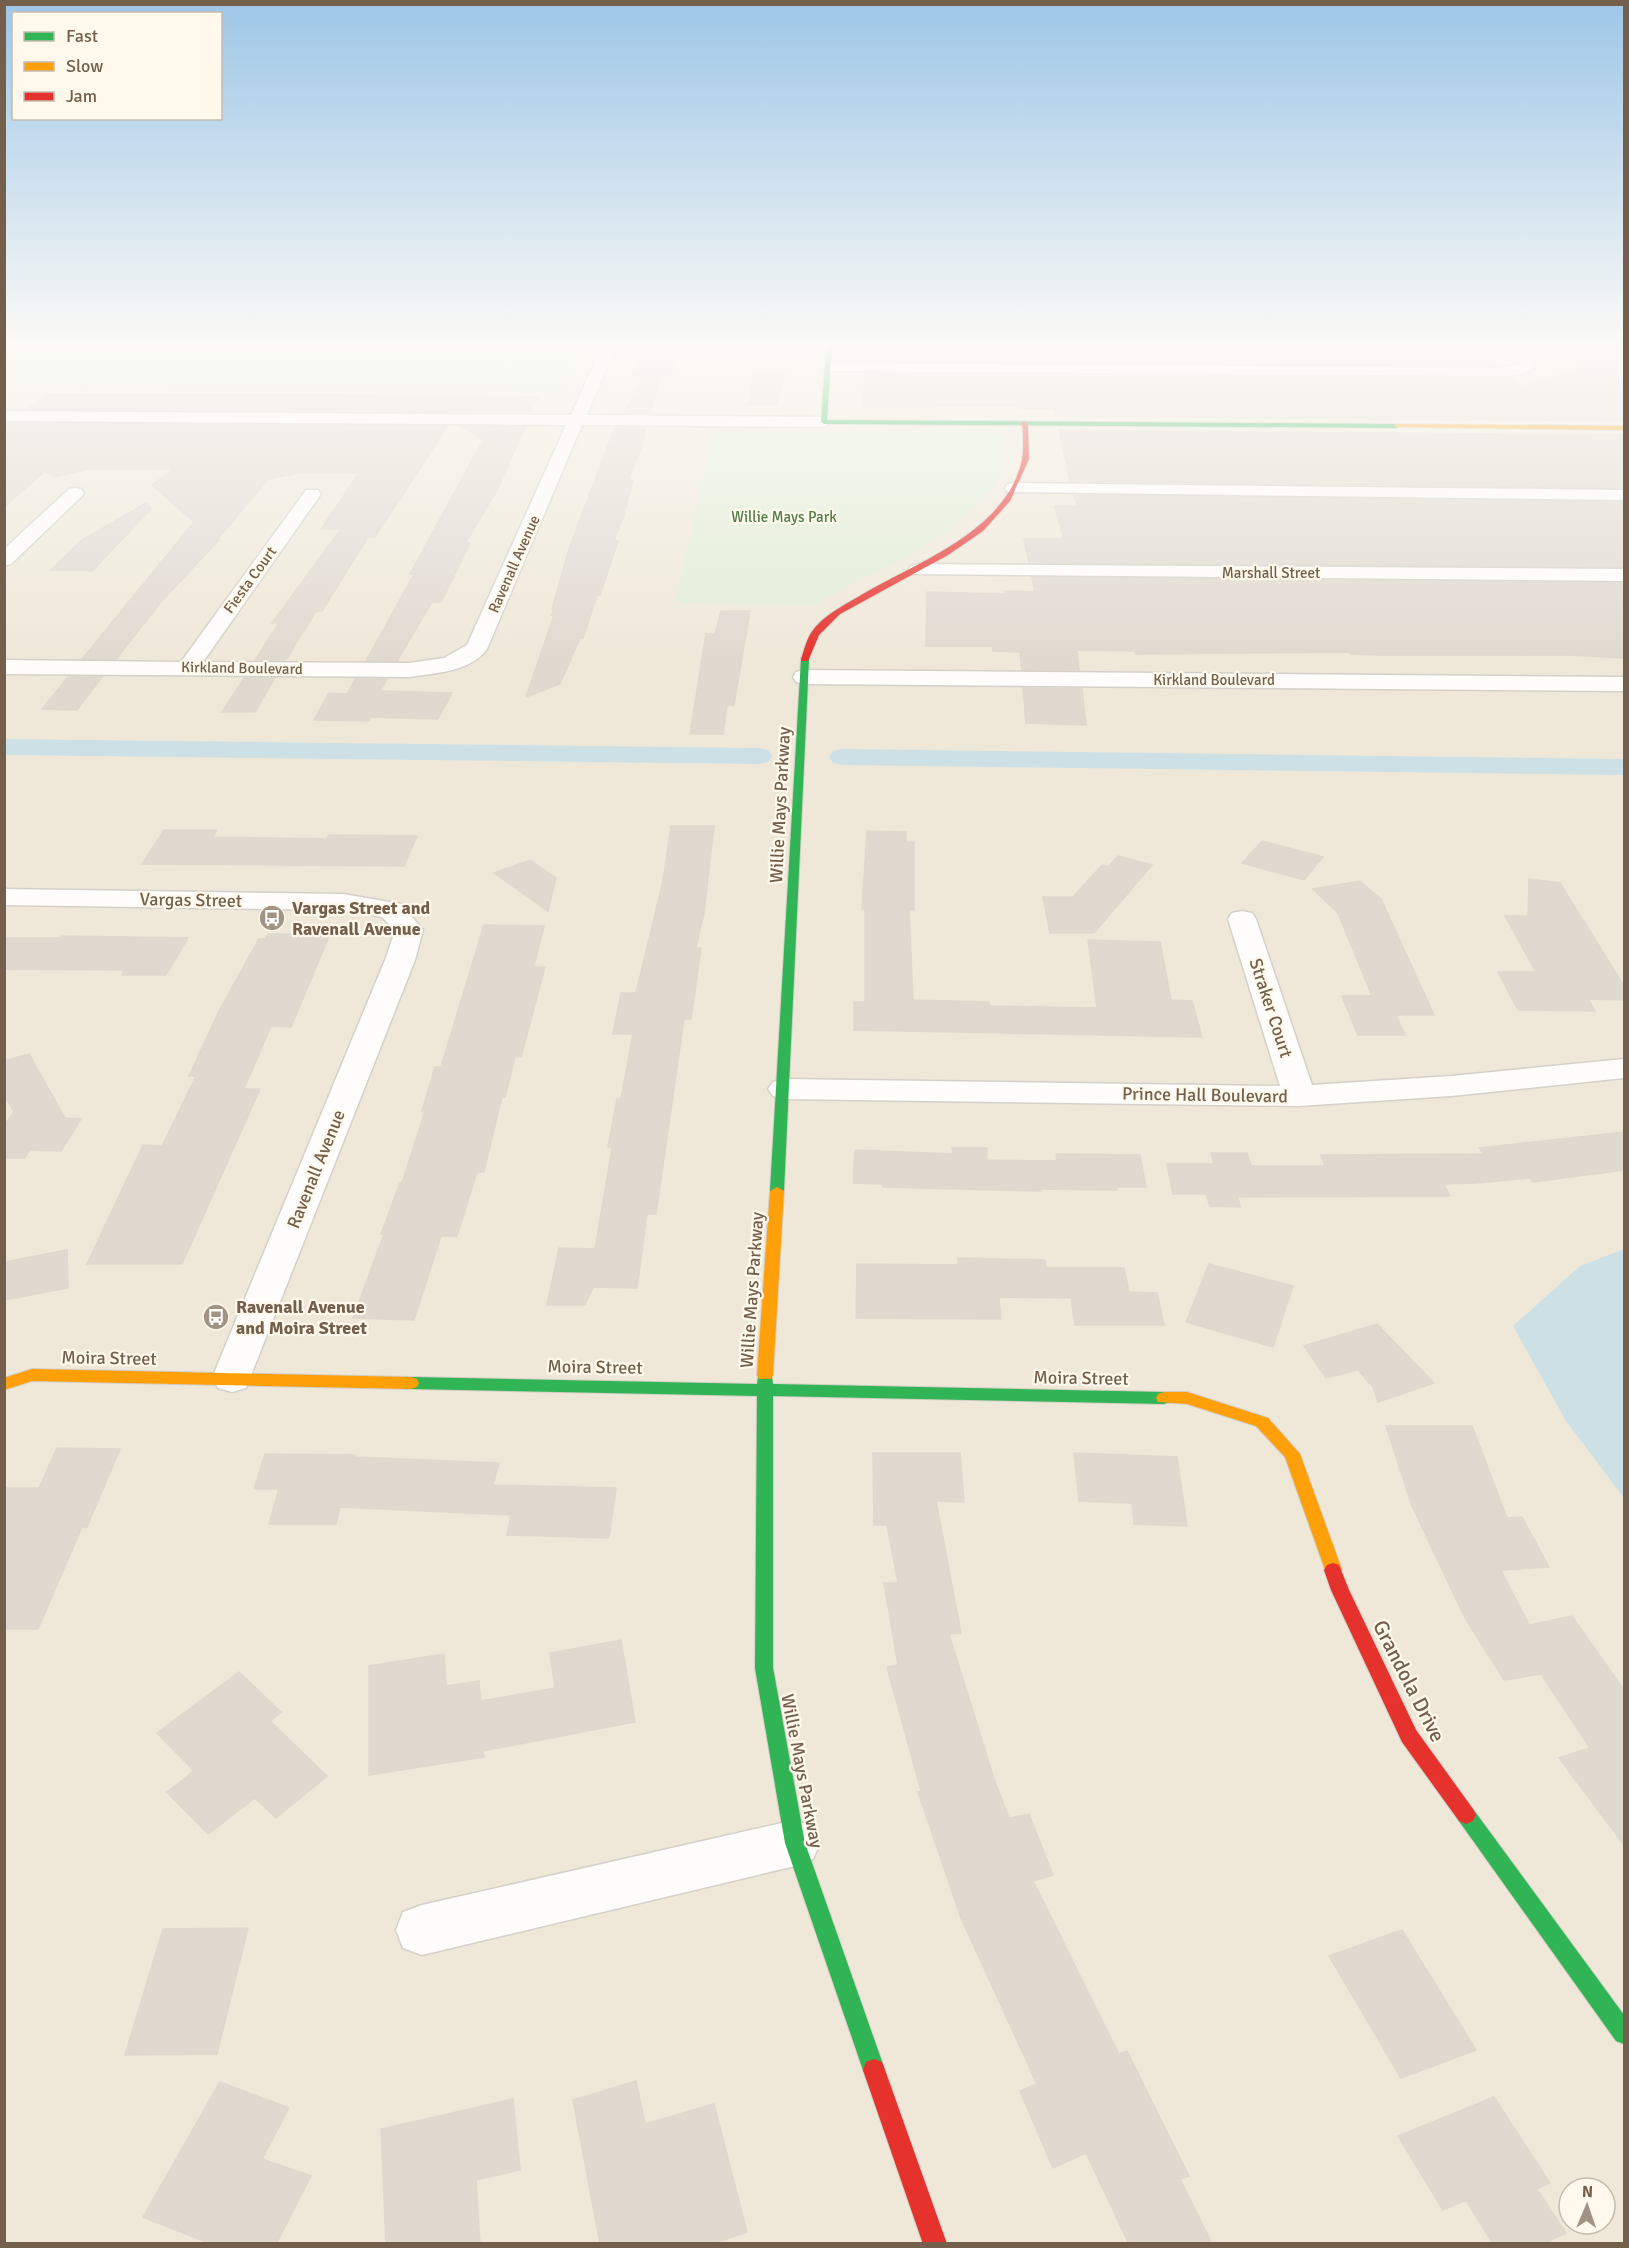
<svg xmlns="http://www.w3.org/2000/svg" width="1629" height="2248" viewBox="0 0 1629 2248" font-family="Signika,sans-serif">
	<rect width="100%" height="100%" fill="#f6f3eb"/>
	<path fill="#efe8d9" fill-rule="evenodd" d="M5,346H1624V2243L5,2244ZM1569,2188H1605V2224H1569Z"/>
	<path fill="#e0edd6" d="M5,346H558L553,353H580L563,389L5,384Z
		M714,431L980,432L996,433L1005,438L998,483L942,535L896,562L851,583L816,605L675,603Z"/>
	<path fill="#cde0e6" d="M1624,1249V1498L1566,1421L1513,1326L1580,1266Z"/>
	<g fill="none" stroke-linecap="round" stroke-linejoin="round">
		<path fill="#cde0e6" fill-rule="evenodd" d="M4,739L759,748L768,750L772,756L768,762L759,764L4,755Z
			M842,749L1624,759V775L842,765L833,763L829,757L833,751Z"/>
	</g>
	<path fill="#e0d9d0" stroke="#dfd8cd" stroke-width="1.5" d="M869,347L1485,353L1497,366L867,361Z
		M643,348H681L669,377H660L650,413H624L643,377L633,376Z
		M1560,348H1624V369L1614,372L1624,382V421L1056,416L1054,409L1018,408V406L862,407L866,374L1508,378L1521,387L1584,368Z
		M754,372H784L777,405H748Z
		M46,394H259L538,397L531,412L28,409Z
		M11,423L448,426L375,537H368L322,611H316L286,660H255L279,623H272L341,529H321L359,473H298L268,479L217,540H219L162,601L116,659H82L194,522L152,485L174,469H90L55,477L45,471L4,507V428Z
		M461,426L525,427L497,490L466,542L470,543L441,602H432L397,661H366L414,574H410L483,440Z
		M617,428H646L641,448L628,480H633L623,518L614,540L618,541L600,595H597L583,638H580L560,684L526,697L554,615H551L554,609H552L569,549L613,432Z
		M1059,430L1624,435V488L1070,481Z
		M1074,495L1624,502V567L1029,563L1024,539H1064L1054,506H1077Z
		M146,503L151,509L92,571L51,570L82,540Z
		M1032,577L1624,583V658L1570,655H1380L1350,654L1349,652L1136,654L1135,651L1077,650L1079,670H1022L1020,652L993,651L992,646H926L927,592L1005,594V591L1035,592Z
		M721,611H750L734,705H727L723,734H690L706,634H715Z
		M68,677H102L77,710L42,709Z
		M244,678H275L255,712H222Z
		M355,679H387L380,691L452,693L438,719L371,717L369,721L314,720L329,693L347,694Z
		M1023,688L1082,689L1086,725L1026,723Z
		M671,826H714L704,913L696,947L701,948L691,1019H684L656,1214H647L637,1288L593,1287L585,1305H547L559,1248L595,1249L612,1148L608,1147L617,1099H621L633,1034H613L621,993H636L663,881Z
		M164,830H217L213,837L327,839L329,835L417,836L404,866L142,864Z
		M867,831L906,832V842H914V910H909L913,1000L989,1002V1006L1097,1008L1088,940L1160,942L1171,1000L1192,1001L1202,1037L854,1030V1002H865V909H862Z
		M1262,841L1323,857L1304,880L1242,863Z
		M1118,856L1152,865L1094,933H1050L1043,897H1073L1102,865L1108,867Z
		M530,860L556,878L548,911L494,873Z
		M1529,879L1560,883L1624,986V1000L1588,999L1595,1011L1518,1010L1498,972H1536L1505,916H1528Z
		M1360,881L1381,899L1434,1015H1396L1405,1035H1358L1342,996H1372L1338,913L1313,889Z
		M484,925L544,926L534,967H545L521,1057H515L505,1097L502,1096L484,1172H477L457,1236H441L414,1320L353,1318L384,1234H381L400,1183H402L425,1111H422L435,1067H441Z
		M268,934H330L291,1027L271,1026L244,1089H260L182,1264H87L143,1145L162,1146L196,1076H189L219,1011L259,939H265Z
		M62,936L128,937L188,938L166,975H122L125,970L4,969V938H60Z
		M29,1054L65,1118L81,1119L61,1151L30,1150L25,1158H4V1126L14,1112L4,1094V1061Z
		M1624,1132V1170L1533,1182L1530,1178L1476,1183L1444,1184L1450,1196L1238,1197L1240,1207L1210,1206L1206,1194H1173L1167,1164H1214L1211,1153H1247L1251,1166H1325L1321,1155L1484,1154L1479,1148Z
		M952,1148H987V1160L1057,1161L1056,1154L1140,1155L1146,1187H1116L1117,1190L1039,1189L1040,1191L883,1187V1184L853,1183L855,1150L953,1154Z
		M67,1250L68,1288L4,1300V1262Z
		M958,1258L1045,1260L1046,1268H1124L1129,1292L1157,1293L1164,1325H1075L1071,1298L999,1297L1001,1319L856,1318L857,1264L958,1265Z
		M1209,1264L1293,1286L1273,1347L1186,1322Z
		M1377,1324L1434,1383L1378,1402L1373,1387L1358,1370L1326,1378L1304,1346Z
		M1386,1426H1472L1507,1518L1522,1517L1549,1567L1501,1570L1529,1625L1572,1616L1624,1690V1845L1559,1758L1590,1748L1541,1674L1504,1680L1465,1618L1412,1506Z
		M57,1448L120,1449L87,1527H82L38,1629H4V1488H39Z
		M873,1453H960L964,1502L936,1501L961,1633L949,1634L994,1779L1009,1818L1029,1814L1053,1875L1033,1881L1119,2054L1127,2051L1189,2176L1180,2179L1212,2244H1129L1086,2153L1053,2168L1020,2091L1037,2084L961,1918L918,1792L921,1791L887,1667L898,1665L884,1583H898L887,1525H874Z
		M1074,1453L1177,1457L1187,1526L1134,1524L1132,1503L1079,1501Z
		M265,1454L355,1455L354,1457L499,1463L493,1485L616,1488L609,1538L507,1535L511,1515L340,1507L336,1524H269L279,1489H254Z
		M621,1640L635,1722L483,1751L484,1757L369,1775V1666L444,1654L446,1686L479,1681L481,1701L555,1688L550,1653Z
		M239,1672L281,1712L270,1721L327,1776L276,1818L255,1798L208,1834L167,1792L194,1771L157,1733Z
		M248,1928L217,2054L125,2055L163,1929Z
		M1402,1930L1476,2050L1401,2078L1329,1956Z
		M636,2081L645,2124L714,2104L747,2232L712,2244H600L573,2100Z
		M220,2082L289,2108L262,2159L311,2176L276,2244H211L143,2217Z
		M1494,2097L1550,2183L1537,2189L1566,2233L1543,2244H1493L1466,2200L1443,2210L1398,2136Z
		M513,2099L520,2170L476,2180L480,2244H386L381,2129Z"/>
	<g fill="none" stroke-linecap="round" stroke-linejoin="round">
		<g stroke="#d5d0c9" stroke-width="3">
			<path id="street" d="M602,346H616L587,415L824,417L832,422L824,427L582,425L487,649C471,672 434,673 409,677L4,674V660L181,662L306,490H318L321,494L203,662L409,663L444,658L467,645L566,425L4,421V411L571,415Z
				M1507,346H1522L1537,365C1529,374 1515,375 1503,376L827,371L820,367L827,363L1503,368L1522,363Z
				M1014,483L1624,490V500L1008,492L1005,488L1008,484Z
				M75,488L81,489L84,493L81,497L11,564L4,566V549L69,489Z
				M918,564L1624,569V581L911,574L908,570L911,566Z
				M804,670L1624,677V691L804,684L796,682L793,677L796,672Z
				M4,889L343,894L401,904L423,930L415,960L246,1388L232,1392L218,1388L212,1378L385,960L395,931L382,917L343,910L4,905Z
				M1242,911L1252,913L1256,919L1312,1085L1451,1076L1624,1059V1078L1451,1096L1299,1106L784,1099L773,1096L768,1089L773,1082L784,1079L1280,1086L1228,919L1232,913Z
				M795,1820L813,1827L820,1843L813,1859L795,1866L422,1955L403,1948L396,1930L403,1912L422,1905Z"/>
		</g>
		<g stroke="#d4cfc6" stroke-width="2">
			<path id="fast" d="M826,346H832L827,420L1396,424L1399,426L1396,428L824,424L821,422Z
				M805,656L809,659L784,1191L777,1195L770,1191L801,659Z
				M765,1369L771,1371L773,1384L1164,1392L1170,1394L1172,1398L1170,1402L1164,1404L773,1396V1668L805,1843L885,2070L882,2078L874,2081L866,2078L863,2070L785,1843L755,1668L757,1396L411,1389L405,1387L403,1383L405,1379L411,1377L757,1384L759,1371Z
				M1466,1806L1473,1809L1624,2015V2044L1616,2041L1459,1821L1456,1815L1459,1809Z"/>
		</g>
		<g stroke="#d4cfc6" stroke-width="2">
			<path id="slow" d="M1396,424L1624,426V430L1394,427Z
				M777,1187L784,1191L773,1375L771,1379H759L757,1375L770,1191Z
				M32,1369L411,1377L417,1379L419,1383L417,1387L411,1389L32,1381L4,1390V1378Z
				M1164,1392H1187L1268,1418L1300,1454L1342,1570L1339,1575L1333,1577L1327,1575L1285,1457L1256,1426L1187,1404L1158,1402L1156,1398L1158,1394Z"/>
		</g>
		<g stroke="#d4cfc6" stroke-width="2">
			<path id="jam" d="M1025,421L1028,423L1029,459L1010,501L983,531L948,555L840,614L819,635L808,661H802L801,659C804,651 806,641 811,633C821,617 842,606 858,597C914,563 1006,533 1022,460C1024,448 1023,435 1022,423Z
				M1333,1563L1339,1565L1349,1590L1416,1730L1473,1809L1476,1815L1473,1821L1466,1824L1459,1821L1402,1742L1331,1590L1324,1570L1327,1565Z
				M874,2059L882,2062L885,2070L947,2244H923L863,2070L866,2062Z"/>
		</g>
		<use href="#street" fill="#fefdfc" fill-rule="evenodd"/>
		<use href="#fast" fill="#30b455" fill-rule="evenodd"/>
		<use href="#slow" fill="#ff9f0a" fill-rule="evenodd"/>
		<use href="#jam" fill="#e5322d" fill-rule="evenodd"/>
	</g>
	<linearGradient id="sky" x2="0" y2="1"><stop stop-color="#9dc6e7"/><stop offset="0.52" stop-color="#fbfaf6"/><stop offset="1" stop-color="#fbfaf6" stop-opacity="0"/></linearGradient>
	<rect width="1629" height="661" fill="url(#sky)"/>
	<defs>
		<g id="bus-disc" transform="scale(1.35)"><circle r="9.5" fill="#a19384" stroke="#fef9ec"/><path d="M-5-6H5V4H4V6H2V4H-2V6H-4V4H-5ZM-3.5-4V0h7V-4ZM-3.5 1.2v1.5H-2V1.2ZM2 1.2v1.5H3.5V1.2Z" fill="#fff"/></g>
	</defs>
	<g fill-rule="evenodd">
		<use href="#bus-disc" x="272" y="918"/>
		<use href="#bus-disc" x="216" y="1317"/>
	</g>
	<g text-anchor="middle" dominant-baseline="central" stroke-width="4.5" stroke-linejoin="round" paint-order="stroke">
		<g font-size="15" fill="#507d47" stroke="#fef9ec">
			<text x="784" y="517">Willie Mays Park</text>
		</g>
		<g font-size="15" fill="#735f4c" stroke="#fef9ec">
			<text transform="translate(514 564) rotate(-66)">Ravenall Avenue</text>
			<text x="1271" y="573">Marshall Street</text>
			<text transform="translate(250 580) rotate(-54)">Fiesta Court</text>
			<text transform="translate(242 668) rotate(1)">Kirkland Boulevard</text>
			<text x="1214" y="680">Kirkland Boulevard</text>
		</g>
		<g font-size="18" fill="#735f4c" stroke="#fef9ec">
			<text transform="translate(780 805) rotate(-87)">Willie Mays Parkway</text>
			<text transform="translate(191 900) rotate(1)">Vargas Street</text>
			<text transform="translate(1271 1008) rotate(72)">Straker Court</text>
			<text transform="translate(1205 1095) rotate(1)">Prince Hall Boulevard</text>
			<text transform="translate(316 1169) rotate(-68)">Ravenall Avenue</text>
			<text transform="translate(752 1290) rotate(-86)">Willie Mays Parkway</text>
			<text transform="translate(109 1358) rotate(1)">Moira Street</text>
			<text transform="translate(595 1367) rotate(1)">Moira Street</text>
			<text transform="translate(1081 1378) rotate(1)">Moira Street</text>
			<text transform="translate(802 1771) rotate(79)">Willie Mays Parkway</text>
		</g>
		<g font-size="18" font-weight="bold" fill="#735f4c" stroke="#fef9ec" text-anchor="start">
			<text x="292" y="908">Vargas Street and<tspan x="292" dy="21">Ravenall Avenue</tspan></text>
			<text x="236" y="1307">Ravenall Avenue<tspan x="236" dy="21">and Moira Street</tspan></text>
		</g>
		<g font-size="21" fill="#735f4c" stroke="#fef9ec">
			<text transform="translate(1409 1681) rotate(63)">Grandola Drive</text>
		</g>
	</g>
	<rect width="1629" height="2248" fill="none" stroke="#735f4c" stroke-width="12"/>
	<rect x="12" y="12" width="210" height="108" fill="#fef9ec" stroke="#c6bbac" stroke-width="1.5"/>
	<rect x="24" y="32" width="30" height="9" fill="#30b455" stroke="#c6bbac" stroke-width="1.5"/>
	<text x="66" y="42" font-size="18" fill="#735f4c">Fast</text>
	<rect x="24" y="62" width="30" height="9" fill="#ff9f0a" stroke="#c6bbac" stroke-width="1.5"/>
	<text x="66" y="72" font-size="18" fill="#735f4c">Slow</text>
	<rect x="24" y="92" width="30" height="9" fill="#e5322d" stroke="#c6bbac" stroke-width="1.5"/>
	<text x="66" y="102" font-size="18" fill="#735f4c">Jam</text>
	<g transform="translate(1587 2206) rotate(2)"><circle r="28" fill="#fef9ec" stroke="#c6bbac" stroke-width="1.5"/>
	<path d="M0-4.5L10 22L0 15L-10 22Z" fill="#a19384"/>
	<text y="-9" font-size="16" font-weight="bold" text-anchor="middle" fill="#735f4c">N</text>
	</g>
</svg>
